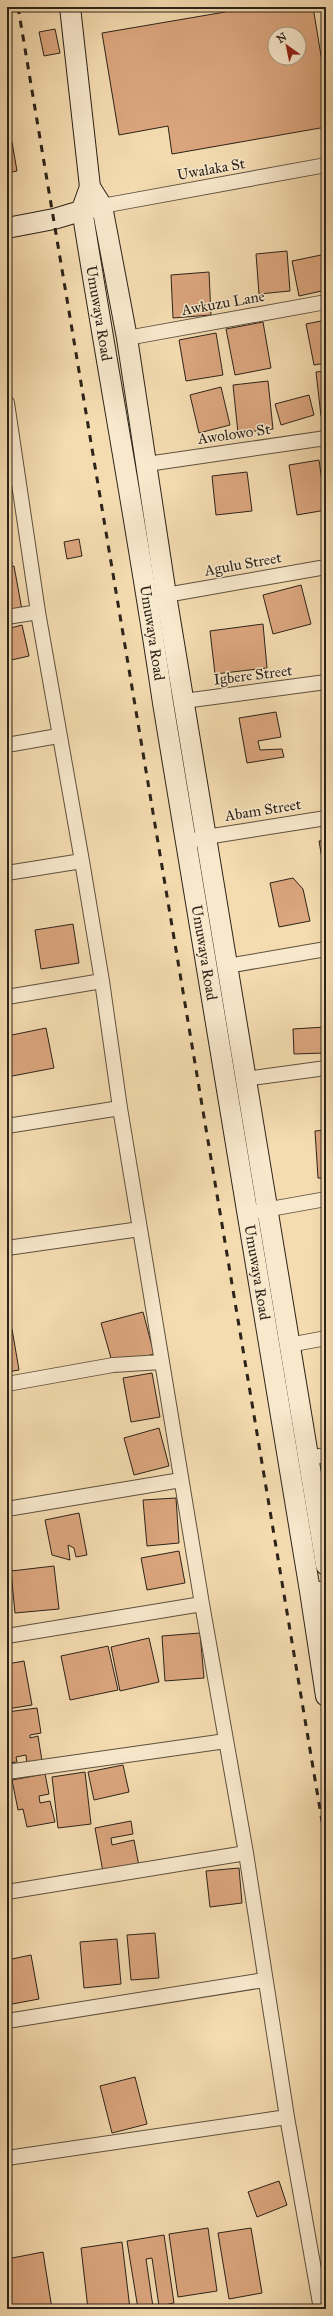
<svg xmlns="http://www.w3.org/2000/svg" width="333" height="2316" viewBox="0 0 333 2316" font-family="'IM FELL Great Primer',serif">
	<rect width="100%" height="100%" fill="#f4dbb0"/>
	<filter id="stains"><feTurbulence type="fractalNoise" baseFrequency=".005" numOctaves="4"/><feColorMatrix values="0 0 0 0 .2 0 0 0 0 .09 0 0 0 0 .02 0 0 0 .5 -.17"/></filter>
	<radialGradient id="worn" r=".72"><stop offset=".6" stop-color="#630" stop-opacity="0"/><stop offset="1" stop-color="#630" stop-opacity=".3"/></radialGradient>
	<path fill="#dba57d" stroke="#2c2319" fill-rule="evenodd" d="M225,7H313L326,86V127L172,154L168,126L119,135L102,33L225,12ZM275,34H299V58H275Z
		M55,29L60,53L44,56L39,32Z
		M12,142L17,171L7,173V143Z
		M287,251L290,291L259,294L256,254Z
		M326,254V290L299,296L292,261Z
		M209,272L211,315L173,318L171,275Z
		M326,320V363L314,365L306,324Z
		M263,322L271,368L235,375L226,329Z
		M216,333L223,375L186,381L179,340Z
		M326,371V416H321L316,372Z
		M268,381L273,429L238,433L233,385Z
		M221,387L230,425L199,433L190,395Z
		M309,395L314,415L281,425L275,404Z
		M319,460L326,510L297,515L289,465Z
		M247,472L252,511L216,515L212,476Z
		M7,531L12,564L7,565Z
		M79,539L82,556L67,559L64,542Z
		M14,566L22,610L7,613V567Z
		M301,585L311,624L273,634L263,595Z
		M263,624L267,668L215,674L210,631Z
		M22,625L29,656L7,661V629Z
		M276,712L281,737L258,741L260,750L282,749L284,757L247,763L239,718Z
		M326,840V883L319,841Z
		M293,878L303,889L310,921L279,927L270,883Z
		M73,924L79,963L41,969L35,930Z
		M325,1027V1053L294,1054L293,1029Z
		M46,1028L54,1068L7,1077V1036Z
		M326,1130V1178H318L315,1131Z
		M143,1312L154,1354L113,1365L101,1323Z
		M12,1329L19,1370L7,1372V1330Z
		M152,1373L160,1417L131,1422L123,1378Z
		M159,1428L169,1466L134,1475L124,1438Z
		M176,1498L179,1543L147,1546L143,1500Z
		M79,1513L87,1555L76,1557L74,1548L68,1545L70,1560L52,1555L45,1520Z
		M179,1551L185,1583L147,1590L141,1558Z
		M54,1566L59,1609L15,1613L11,1571Z
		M200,1633L204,1678L165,1681L162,1636Z
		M149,1638L159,1682L120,1691L111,1647Z
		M108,1646L118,1690L70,1700L61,1656Z
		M24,1661L32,1705L7,1709V1664Z
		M37,1708L41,1733L30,1735V1738L38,1736L42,1761L27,1764L26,1755L16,1757L17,1762L7,1763V1743H9L7,1737V1712Z
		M123,1765L129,1792L94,1800L88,1772Z
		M85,1772L91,1824L58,1828L52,1777Z
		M45,1774L49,1794L39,1796L40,1803L50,1801L55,1822L27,1827L23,1809L18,1810L12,1780Z
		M131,1821L133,1834L111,1838L112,1845L134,1840L139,1866L103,1872L95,1828Z
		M239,1868L242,1903L210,1907L206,1871Z
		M155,1933L159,1978L131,1980L127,1935Z
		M117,1939L121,1984L84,1988L80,1942Z
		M31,1955L39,1999L7,2005V1960Z
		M135,2077L147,2124L112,2133L100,2086Z
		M279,2181L287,2205L257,2217L248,2192Z
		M208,2228L217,2291L178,2297L169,2234Z
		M251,2228L262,2293L229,2299L218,2233Z
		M164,2235L174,2303L159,2306L152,2258L146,2259L153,2307L138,2309L127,2241Z
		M122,2242L130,2309H88L81,2248Z
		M43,2252L52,2309H11L7,2287V2259Z"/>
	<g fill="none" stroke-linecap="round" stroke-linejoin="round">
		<g stroke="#5e513f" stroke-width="16">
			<path id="street" d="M102,206L326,165
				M127,338L326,302
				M7,403L38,612L82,861L102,981L120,1108L202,1604L246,1853L287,2117L321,2309
				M147,464L326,438
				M166,595L326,567
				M7,617L38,612
				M184,701L326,682
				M7,745L58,736
				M186,842L206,837L326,818
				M7,873L82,861
				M227,966L326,949
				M7,997L102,981
				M245,1079L326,1068
				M7,1126L120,1108
				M259,1211L326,1199
				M7,1248L140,1229
				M289,1345L326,1338
				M7,1384L113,1365L162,1362
				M308,1458L326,1455
				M7,1509L181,1480
				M310,1591L326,1588
				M7,1636L202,1604
				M7,1772L226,1741
				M7,1892L246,1853
				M7,2021L264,1980
				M7,2158L287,2117"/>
		</g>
		<g stroke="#2c2319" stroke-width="22">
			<g id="secondary">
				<path d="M70,7L90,187L102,206L127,338L166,595L326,1565"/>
				<path id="s1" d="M90,187L82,209C108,374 139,538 163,703L310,1591L326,1696"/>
				<path d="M7,228L54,219L94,207"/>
			</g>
		</g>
		<use href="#street" stroke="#f8e8cc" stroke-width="14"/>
		<use href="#secondary" stroke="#f8e8cc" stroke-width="20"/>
		<path stroke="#2c2319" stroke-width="3" stroke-dasharray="7 7" stroke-linecap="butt" d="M18,7L326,1845"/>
	</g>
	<g text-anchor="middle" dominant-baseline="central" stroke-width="3" stroke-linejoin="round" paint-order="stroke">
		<g font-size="15" fill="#2c2319" stroke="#f8e8cc">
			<text transform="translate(211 169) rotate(-10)">Uwalaka St</text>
			<text transform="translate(223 303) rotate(-10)">Awkuzu Lane</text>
			<text stroke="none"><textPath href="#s1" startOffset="129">Umuwaya Road</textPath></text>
			<text transform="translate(234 434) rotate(-8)">Awolowo St</text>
			<text transform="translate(243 564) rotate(-10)">Agulu Street</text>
			<text stroke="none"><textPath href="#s1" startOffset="453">Umuwaya Road</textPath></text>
			<text transform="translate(253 675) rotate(-7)">Igbere Street</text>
			<text transform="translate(263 810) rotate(-9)">Abam Street</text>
			<text stroke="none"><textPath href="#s1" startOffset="777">Umuwaya Road</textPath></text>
			<text stroke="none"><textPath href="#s1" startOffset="1101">Umuwaya Road</textPath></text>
		</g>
	</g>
	<rect width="333" height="2316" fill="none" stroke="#f4dbb0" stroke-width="24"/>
	<rect x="8" y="8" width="317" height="2300" fill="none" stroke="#2c2319" stroke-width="2"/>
	<rect x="12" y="12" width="309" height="2292" fill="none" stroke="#2c2319"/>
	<g transform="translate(287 46) rotate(327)"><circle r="19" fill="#f8e8cc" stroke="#a69984"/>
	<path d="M0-3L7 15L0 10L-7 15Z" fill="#8f2418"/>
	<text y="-6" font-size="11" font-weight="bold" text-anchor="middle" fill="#2c2319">N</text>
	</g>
	<rect width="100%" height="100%" filter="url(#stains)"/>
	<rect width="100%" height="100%" fill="url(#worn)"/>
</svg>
